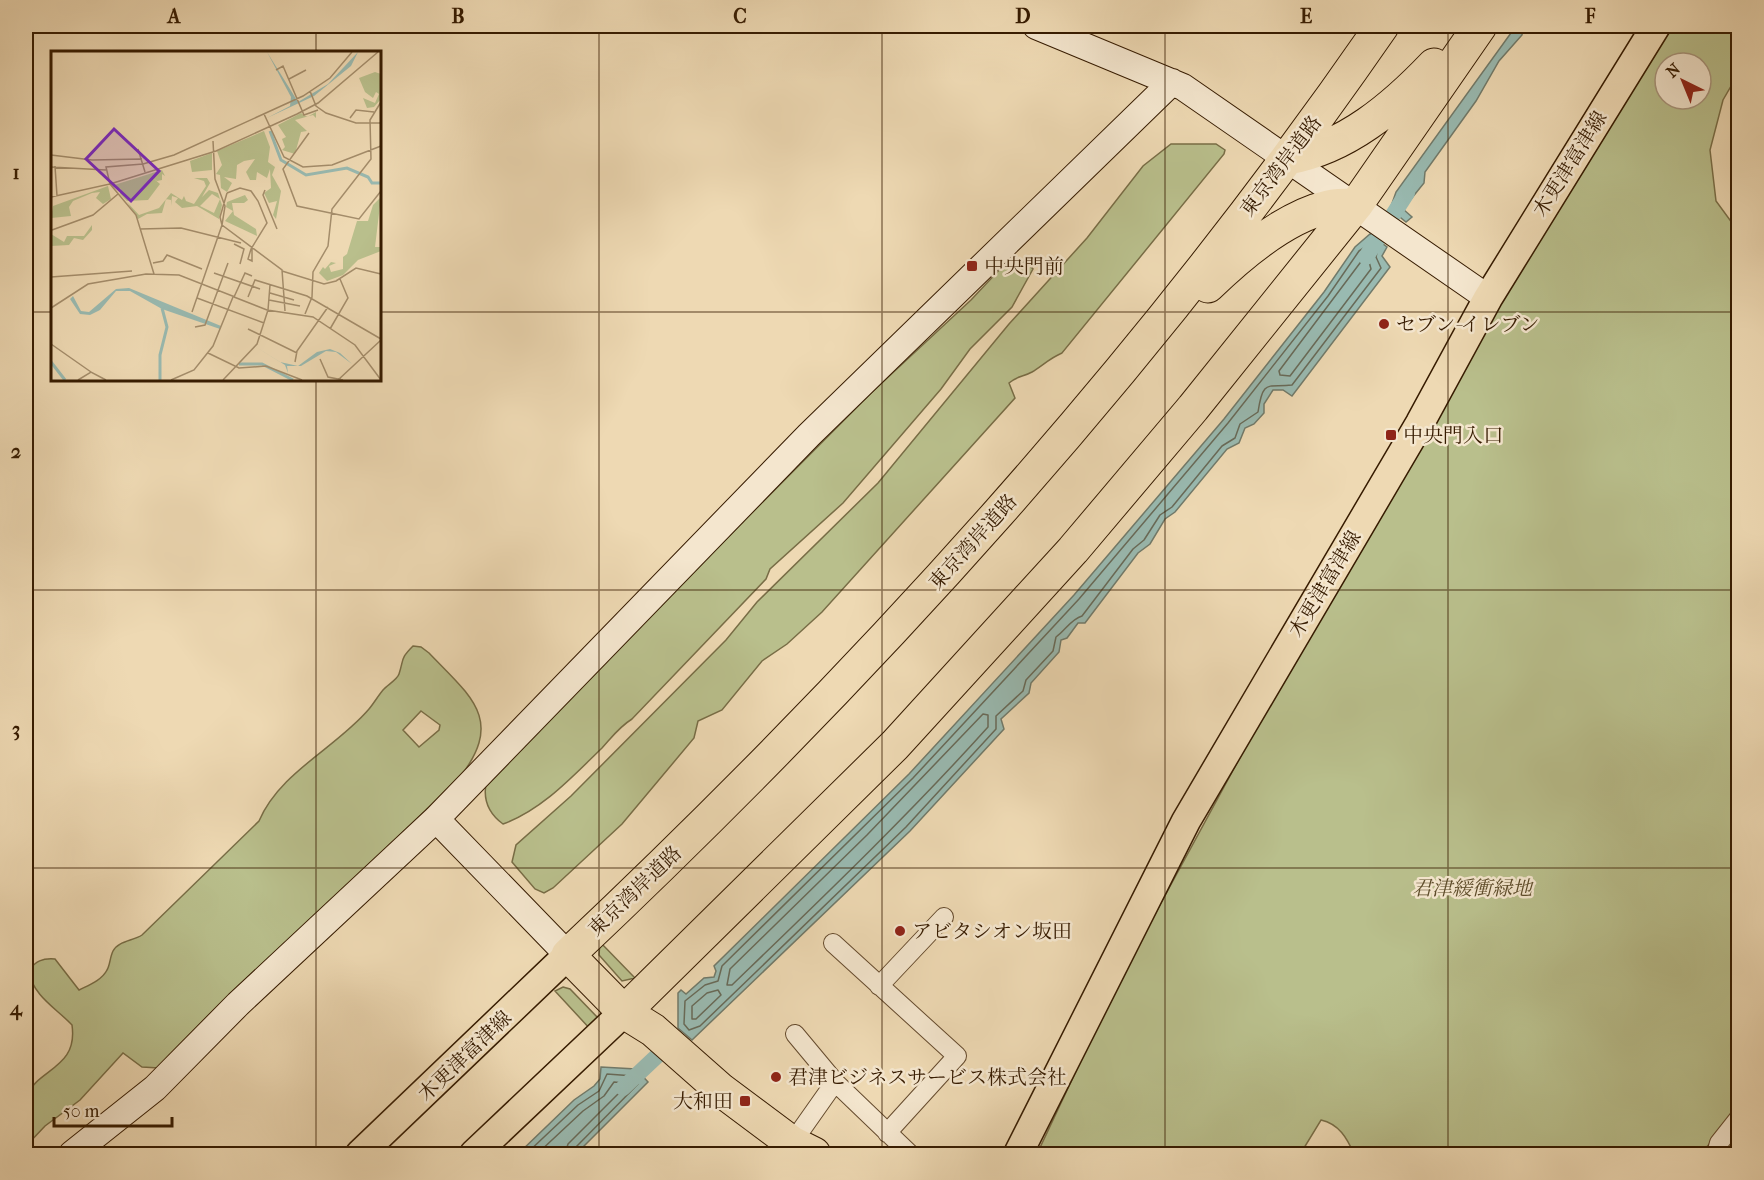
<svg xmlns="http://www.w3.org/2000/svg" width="1764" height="1180" viewBox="0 0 1764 1180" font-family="'IM FELL French Canon','Noto Serif JP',serif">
	<rect width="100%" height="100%" fill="#eed9b3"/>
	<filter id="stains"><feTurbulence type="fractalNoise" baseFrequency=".00333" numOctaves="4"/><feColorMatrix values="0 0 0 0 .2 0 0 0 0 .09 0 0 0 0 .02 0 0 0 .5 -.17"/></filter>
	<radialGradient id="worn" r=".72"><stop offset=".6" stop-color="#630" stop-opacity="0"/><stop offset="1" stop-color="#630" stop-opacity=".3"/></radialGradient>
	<path fill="#b9bf8c" stroke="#786d46" stroke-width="1.5" fill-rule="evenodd" d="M1666,26H1738V74L1723,100L1710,150L1716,201L1738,231V1109L1701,1154H1354C1347,1138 1339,1124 1321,1120L1304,1148H1247L1202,1154H1037L1117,984L1244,750L1563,190ZM1665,63H1701V99H1665Z
		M1171,144H1216L1225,150L1224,154L1062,353C1050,358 1042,366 1032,372C1023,377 1017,376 1009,383L1015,398L822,612L787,644L762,661L722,710L698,721L694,738L622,824L553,888L544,893L535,889L512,862L516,845L571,796L726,640L757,602L878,483L1009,324L1087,238L1143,166Z
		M1016,260L1027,263L1033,269L1012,307L970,349L941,389L843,503L770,569L766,579L632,719C619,727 612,737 602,748C572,777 542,810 503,824C488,813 482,798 487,779L871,393L971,300L1001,268Z
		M413,646L421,647L429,653C470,696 505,719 460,777L159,1068L142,1067L123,1053L80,1100L45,1126L26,1146V1095C41,1068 78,1067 72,1025C55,1007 35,998 28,971C36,961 42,958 55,959L79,990C89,985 102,980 107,970C110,965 110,957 113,951C118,941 133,941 142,935L259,821C280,772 336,748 369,709C374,703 378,696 383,690C387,685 397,680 399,674C404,659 400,659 413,646ZM421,711L440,725L439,730L419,747L403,730Z
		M600,942L635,978L622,981L599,955Z
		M563,987L570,989L599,1019L592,1031L555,991Z"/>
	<path fill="#99bab1" stroke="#717a6a" stroke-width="1.5" d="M1516,26H1523L1522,35L1499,61L1476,101L1425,172L1424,183L1403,209L1412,217L1406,222L1390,209L1396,192Z
		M1370,234L1387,247L1382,256L1390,267L1292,396L1283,390H1273L1264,404V413L1254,424L1245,428L1239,443L1227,449L1175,512L1165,519L1150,544L1138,553L1085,623H1078L1067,638L1061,640L1059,652L1031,683L1029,693L1001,719L1004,729L910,831L692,1040L678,1028V993L681,990L686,994L704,978L714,977L716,971L714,966L909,774L1074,595L1224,419L1324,292L1355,247Z
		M601,1067L636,1069L648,1082L576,1154H518L574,1100L594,1086L600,1079Z"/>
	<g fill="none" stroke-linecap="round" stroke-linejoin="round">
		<path stroke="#686a58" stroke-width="1.5" d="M1370,244L1378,248L1376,257L1381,268L1292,385C1268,388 1263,378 1258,412L1240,424L1235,438L1222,446L1172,507L1160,515L1144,540L1133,549L1082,616C1071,619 1065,631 1056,637L1053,651L1026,680L1023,691L996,716V729L906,827L700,1026L689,1030L684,1024L685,1001L705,985L718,981L722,966L913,778L1079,599L1228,423L1328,296L1359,251Z
			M1368,258L1371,269L1290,376L1280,375L1279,371L1363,259Z
			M983,714L988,715V727C907,817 819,901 732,985H727L730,969L867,835Z
			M718,990L721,995L696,1019H692V1006L707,993Z
			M526,1154L578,1105L599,1091L607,1074L634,1076L638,1084L575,1148L573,1154
			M537,1154L583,1111L604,1096L614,1082L624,1083L625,1087L568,1144L565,1154"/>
		<path stroke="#99bab1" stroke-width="16" d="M1366,257L1407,193
			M623,1088L674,1040"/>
		<g stroke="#644a2d" stroke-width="20">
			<path id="street" d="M833,943L957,1056L887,1133
				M879,986L944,917
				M795,1034L835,1082L910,1154
				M792,1143L835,1082
				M1716,1154L1719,1143L1738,1119"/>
		</g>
		<g stroke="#361b00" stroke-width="28">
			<path id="secondary" d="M1036,26L1183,87L1488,298
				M436,819L568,955
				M72,1154L155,1088L238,1004L436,819L809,435L1172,82"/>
		</g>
		<g stroke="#361b00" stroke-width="31">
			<path id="primary" d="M360,1154L568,955
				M474,1154L624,1012
				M1018,1154L1186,821L1420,423L1488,298L1656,26"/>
		</g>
		<g stroke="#361b00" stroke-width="35">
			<path id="highway" d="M1288,158C1346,148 1394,107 1434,65
				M1208,286C1239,256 1284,217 1328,207C1337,205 1347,205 1356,205
				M624,1012L895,745L1073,550L1193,408L1356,205L1480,26
				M814,1154L792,1143L721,1090L653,1030L624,1012L568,955C868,672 1147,366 1382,26"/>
		</g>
		<use href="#street" stroke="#f4e6ce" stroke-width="18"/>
		<use href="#secondary" stroke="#f4e6ce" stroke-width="26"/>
		<use href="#primary" stroke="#eed9b3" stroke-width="28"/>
		<use href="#highway" stroke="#eed9b3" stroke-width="33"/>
	</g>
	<path fill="none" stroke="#361b00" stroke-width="1.5" stroke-opacity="0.55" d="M316,26V52M599,26V1154M882,26V1154M1165,26V1154M1448,26V1154M26,312H52M380,312H1738M316,380V1154M26,590H1738M26,868H1738"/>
	<g fill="#8f2418" stroke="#f4e6ce" stroke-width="2">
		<rect x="966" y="260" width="12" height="12" rx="3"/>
		<circle cx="1384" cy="324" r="6"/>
		<rect x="1385" y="429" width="12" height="12" rx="3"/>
		<circle cx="900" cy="931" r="6"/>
		<circle cx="776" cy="1077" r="6"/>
		<rect x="739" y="1095" width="12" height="12" rx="3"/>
	</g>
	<g text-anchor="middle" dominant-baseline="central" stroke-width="5" stroke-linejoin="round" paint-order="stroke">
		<g font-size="20" fill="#361b00" stroke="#f4e6ce">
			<text transform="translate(1570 164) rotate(-58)">木更津富津線</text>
			<text transform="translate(1281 166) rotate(-53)">東京湾岸道路</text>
			<text transform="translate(973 542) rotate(-48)">東京湾岸道路</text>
			<text transform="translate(1325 584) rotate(-59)">木更津富津線</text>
			<text transform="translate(635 891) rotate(-44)">東京湾岸道路</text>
			<text transform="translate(465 1056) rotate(-44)">木更津富津線</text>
		</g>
		<g font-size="20" fill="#361b00" stroke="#f4e6ce" text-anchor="start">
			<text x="984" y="266">中央門前</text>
			<text x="1396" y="324">セブン-イレブン</text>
			<text x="1403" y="435">中央門入口</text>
			<text x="912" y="931">アビタシオン坂田</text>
			<text x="788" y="1077">君津ビジネスサービス株式会社</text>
			<text x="733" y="1101" text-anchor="end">大和田</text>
		</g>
		<g font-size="20" font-style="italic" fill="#5d4c2a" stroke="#f4e6ce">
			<text x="1472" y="888">君津緩衝緑地</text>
		</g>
	</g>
	<g transform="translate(51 51)">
		<rect width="330" height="330" fill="#eed9b3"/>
		<path d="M324,21L330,23V48L323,56L316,57L312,47L324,52L328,43L325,41L322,47L314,41L308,27ZM265,61V67L262,64L244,69L256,80L250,81L244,103L231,99L234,96L231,88L235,86L227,74L250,62L256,66ZM213,80L219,96L217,111L224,116L221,124L230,140L225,168L222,164L226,150L218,152L213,142L220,137L219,118L216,127L206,121L205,129H199L195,121L204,108L193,110L186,114L185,128L173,126L181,132L176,141L170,137L169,124L165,123L171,114L166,100ZM161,102V119L141,121L139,110ZM111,119L114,125L111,123V129L106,130L102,127L109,133L97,149L76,150L69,143L70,138L60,135ZM143,127H156L159,132L151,146L158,139L167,142L171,154L168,168L146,155L131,157L124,151L127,147L121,145L120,155V149L115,148L111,162L96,163L87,168L76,151L88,164L108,157L120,142L131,149L133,145L135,150L143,153L155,135L153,130ZM161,143L169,148L163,162L149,155ZM57,135L60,148L52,153L45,147L49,141L41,142L22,150L18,156L20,165L0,167L2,155ZM194,144L197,149L193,152H181L183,164L205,178L206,185L174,170L182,160L175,156L176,151ZM330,146L324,196H330V200L307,209L292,224L276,230L268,222L272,216L274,218L280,211L285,212L278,215L280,221L292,218V206L296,203L306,170H317L322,154ZM41,174V179L32,189L23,187L18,194L0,195V183L13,191L16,185H33Z" fill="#b9bf8c" fill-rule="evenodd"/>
		<path d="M216,1L247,51L277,33L307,1L300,15L263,45L216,67L239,55L240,46ZM78,237L170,275L169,278L111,258L79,240H65L49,259L39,264L29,263L19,248L22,245L30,260L38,261L65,238ZM171,275L229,311L247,315L266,301L279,298L289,302L301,313L285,301L275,300L250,315H236L237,322L234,314Z" fill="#99bab1"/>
		<path fill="none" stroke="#99bab1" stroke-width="3" d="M219,80L230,109L255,124L296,117L317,126L321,132H330M0,311L14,329M188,313H211L242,329M109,329V304L116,276L111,257"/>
		<path fill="none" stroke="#a48d6b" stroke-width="1.5" d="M225,19L232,15L253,64L267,59M238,28L255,19M259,40L265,55L275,62L305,72H330M213,63L233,106L252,116L281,114L330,95M299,67L305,59L323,61M258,82L232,118L246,155L308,168L330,140M162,90L164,128L174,155L171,174L231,219L234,260M87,98L94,121M0,104L41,109L91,108M4,115L6,145M0,116L55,119M59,133L85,164L103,223M59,133L165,100L246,63L267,52L327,1M214,139L212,144L226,178M176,142L189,137L200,140L207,150L216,172L200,198L197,208L201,210V197M0,146L59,133L55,116L92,113L123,104L252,45L279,27L301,1M89,178L130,177L190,192M1,179L42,164L67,143M183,193L193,198L189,213M102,212L112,210L116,204L151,218M231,220L273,233L285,230L305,217L330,223M163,222L209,238M0,226L81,220M151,232L171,174L169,166L176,142M219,242L243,249M183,246L216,259L262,266L304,294L330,329M183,246L194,222L201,225M197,246L204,229L256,245L330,288M146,247L213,272M218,249L249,255M0,257L37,233L95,223L128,224L184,246M217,259L219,234M141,261L151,232M254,263L261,246L262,221L277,195L281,158L320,108L319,69L330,51M144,276L154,274L177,212M197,278L246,302M279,278L297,247L289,228M0,293L40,321M157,302L188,317L215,315L251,329M269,308L277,326L292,329M244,311L246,300L277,256M27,329L40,321L55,329M120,329L143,319L162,295L182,246M172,329L206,293L217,259M287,329L330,289"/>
		<path fill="#7b2cbf" fill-opacity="0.15" stroke="#7b2cbf" stroke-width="3" d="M63,78L108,120L80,150L35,108Z"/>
		<rect width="330" height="330" fill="none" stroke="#361b00" stroke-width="3"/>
	</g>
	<rect width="1764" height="1180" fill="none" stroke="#eed9b3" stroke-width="66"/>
	<g transform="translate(1683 81) rotate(317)"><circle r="28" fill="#f4e6ce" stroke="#a8957c" stroke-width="1.5"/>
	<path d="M0-4.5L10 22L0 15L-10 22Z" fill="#8f2418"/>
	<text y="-9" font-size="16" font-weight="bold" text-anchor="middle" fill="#361b00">N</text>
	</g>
	<path d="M54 1117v9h118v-9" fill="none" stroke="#361b00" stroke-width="3"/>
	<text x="63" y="1117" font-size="18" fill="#361b00" stroke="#f4e6ce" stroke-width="4.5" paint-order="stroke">50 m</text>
	<rect x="33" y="33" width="1698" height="1114" fill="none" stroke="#361b00" stroke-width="2"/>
	<g font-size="20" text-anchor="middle" font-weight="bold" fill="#361b00">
		<text x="174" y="23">A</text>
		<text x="458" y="23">B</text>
		<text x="740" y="23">C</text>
		<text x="1023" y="23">D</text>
		<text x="1306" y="23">E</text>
		<text x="1590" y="23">F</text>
		<text x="16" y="179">1</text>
		<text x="16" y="458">2</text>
		<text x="16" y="736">3</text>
		<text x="16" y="1015">4</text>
	</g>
	<rect width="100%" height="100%" filter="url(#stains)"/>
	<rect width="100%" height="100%" fill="url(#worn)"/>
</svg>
